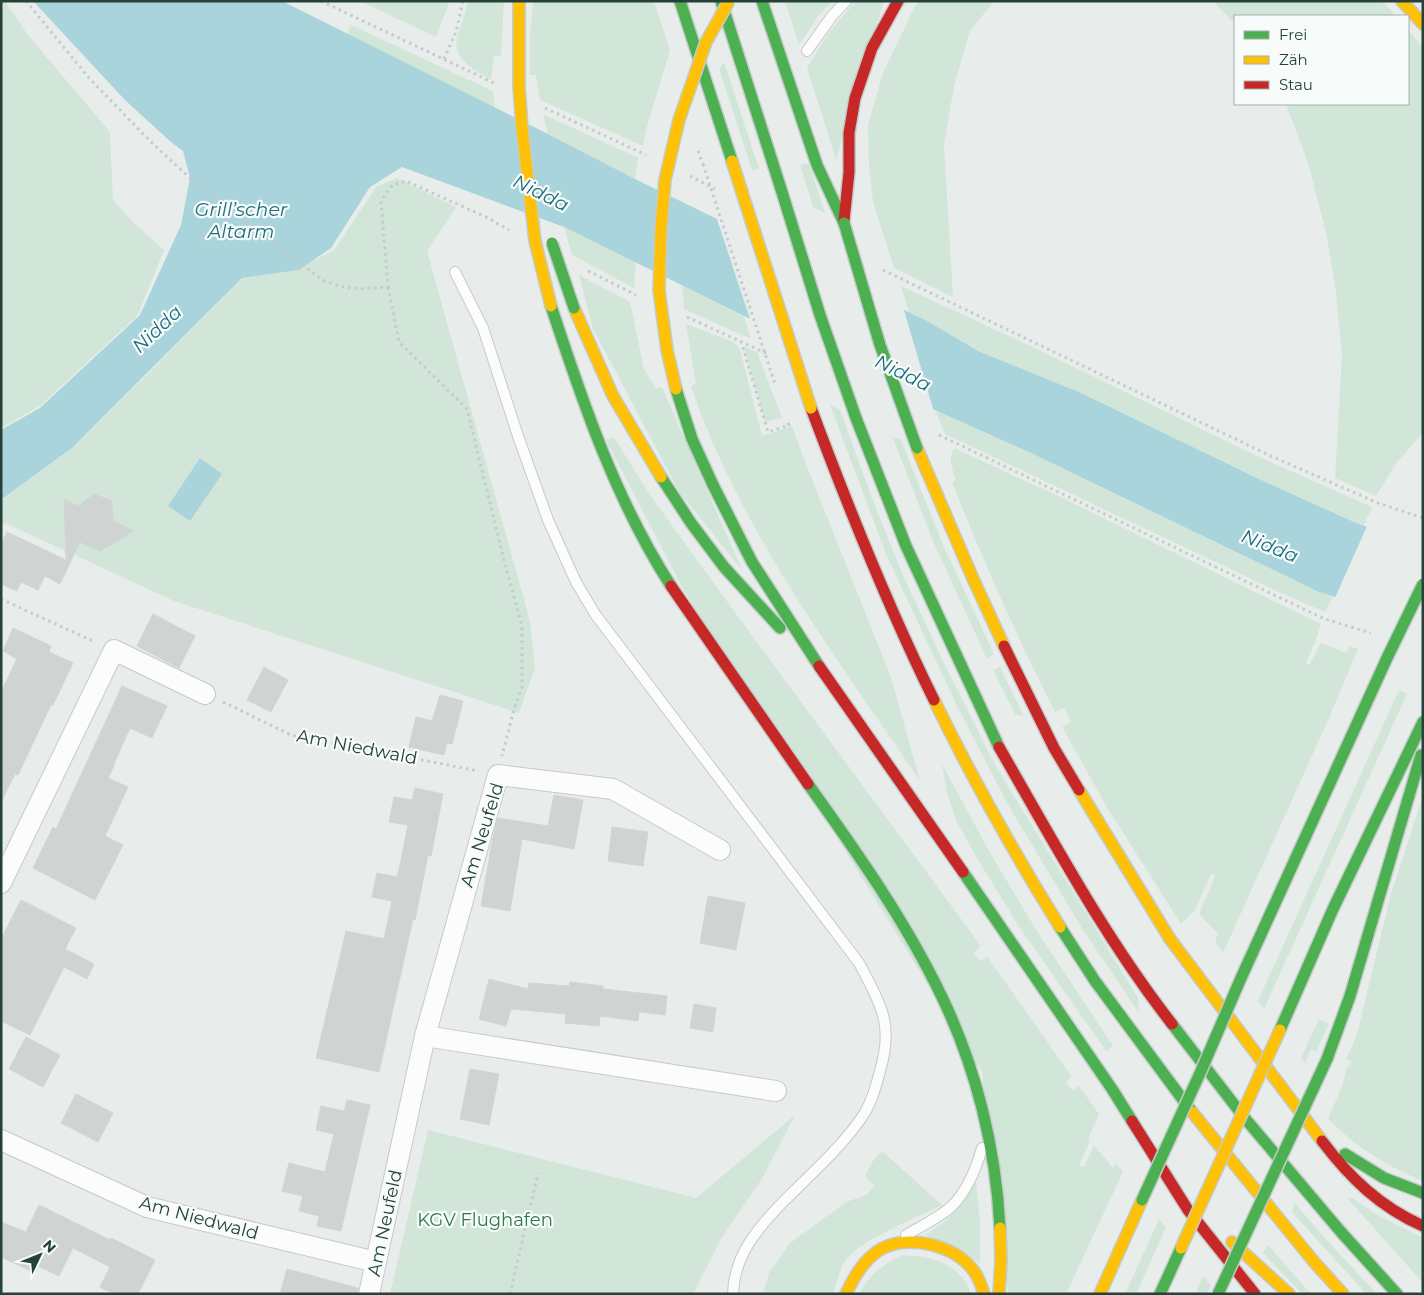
<svg xmlns="http://www.w3.org/2000/svg" width="1424" height="1295" viewBox="0 0 1424 1295" font-family="Montserrat,sans-serif">
	<rect width="100%" height="100%" fill="#e8edeb"/>
	<path fill="#d1e6d8" d="M1,1H5L28,35L110,132L113,200L135,224L164,250L138,315L40,406L1,428Z
		M360,1H450L436,37Z
		M468,1H504L501,56L494,55L491,80C476,71 452,60 457,38C460,26 466,14 468,1Z
		M533,1H654L670,50L646,130L643,146L540,100L536,75H530V36Z
		M785,1H833L818,16L799,45Z
		M856,1H884L836,159L807,68L829,32Z
		M919,1H994L970,31L954,86L944,145L953,297L894,268L873,202L869,166L868,125L883,73L915,6Z
		M1213,1H1382L1396,16H1235V24Z
		M351,25L493,91L495,108L347,35Z
		M1408,30L1423,47V433L1397,462L1376,496L1335,478L1342,354L1335,285L1326,232L1308,163L1286,104H1408Z
		M724,62L727,71L759,169L752,170L719,69Z
		M543,114L638,158L635,179L548,134Z
		M800,164H809L825,213L813,207Z
		M397,178L456,207L427,251L530,621L535,668L519,713L174,601L5,523L1,528V501L72,448L149,373L242,278L299,270L303,266L334,250L376,187Z
		M564,227L636,262L634,288L572,255Z
		M579,275L630,302L644,369L656,388L662,387L742,570L680,493L593,329Z
		M682,285L744,316L751,339L684,309Z
		M901,286L1035,348L1257,456L1372,507L1364,525L1356,523L1259,479L1079,392L978,351L909,312Z
		M686,324L734,342L740,349L762,436L792,426L804,459L891,677L920,781C835,655 740,531 691,386L696,384Z
		M744,347L757,352L782,418L765,422Z
		M830,405L840,410L875,506L902,573L943,661L995,765L1138,998L1139,1013L1083,930L1007,803L957,706L886,554Z
		M935,410L1031,453L1319,592L1333,597L1325,612L1281,593L945,434Z
		M892,436L901,440L943,545L994,654L987,659L933,541Z
		M614,437L650,495L734,611L981,946L974,953L980,961L987,956L1072,1077L1066,1082L1072,1090L1079,1086L1099,1114L1088,1139L1090,1141L1079,1166L1084,1167L1094,1145L1113,1168L1116,1163L1123,1172L1066,1294H1008L982,1072L682,587L606,440Z
		M954,448L1054,494L1321,624L1316,640L1306,663L1309,665L1321,643L1346,653L1350,646L1358,649L1329,718L1223,953L1215,942L1218,934L1199,914L1215,876L1211,874L1195,910L1181,924L1108,809L1062,727L1071,722L1064,708L1055,712C1017,637 983,561 952,482L956,480C952,468 948,460 954,448Z
		M1000,667L1024,716L1015,714L993,670Z
		M1399,690L1407,694L1264,1009L1258,1001Z
		M942,764L989,851L1035,928L1113,1046L1106,1051L1018,925L977,858L957,822L947,793Z
		M1423,796V1181C1385,1165 1357,1148 1328,1119L1343,1084L1346,1069L1352,1062L1346,1058L1352,1047L1358,1030L1391,894Z
		M1319,1019L1329,1024L1316,1052L1311,1049L1305,1063L1301,1058Z
		M795,1115L763,1177L721,1239L693,1294H390L428,1130L696,1198Z
		M882,1151L942,1205C916,1219 858,1239 843,1264C839,1273 836,1284 833,1294H763L769,1273L789,1244L846,1202L866,1195L874,1186L865,1176L873,1161Z
		M976,1182L980,1221V1263L925,1235C953,1218 958,1209 976,1182Z
		M1351,1197L1376,1214L1423,1238V1283L1348,1199Z
		M1294,1202L1323,1236L1377,1294H1366L1359,1286L1292,1212Z
		M1159,1219L1166,1227L1139,1288L1136,1294H1125Z
		M1268,1245L1311,1294H1302L1263,1253Z
		M902,1255C931,1256 961,1263 971,1294H860C867,1276 885,1263 902,1255Z
		M1203,1276L1211,1285L1207,1294H1195Z"/>
	<path fill="#a9d4db" d="M33,1H282L548,134L635,179L927,321L978,351L1079,392L1259,479L1356,523L1423,545V625L1319,592L1031,453L935,410L564,227L402,167L370,187L331,248L299,270L242,278L72,448L1,500V430L40,408L140,315L181,225L190,178L183,151L172,143L125,100Z
		M200,458L222,474L190,521L168,506Z"/>
	<path fill="#e8edeb" d="M716,216L903,307L934,412L751,322Z
		M1368,524L1423,542V627L1334,600Z"/>
	<path fill="#cfd4d2" stroke="#d1d6d4" d="M94,494L112,501L113,521L134,531L100,551L80,542L60,584L45,576L38,590L21,582L17,591L1,584V545L7,532L66,560L64,499L78,506Z
		M153,614L195,636L179,668L137,646Z
		M13,628L51,646L49,652L73,663L53,705H51L18,775L15,774L1,802V692L17,659L3,651Z
		M264,667L288,680L271,712L247,700Z
		M122,686L167,706L152,738L130,728L113,766H114L108,778L128,787L105,836L123,845L95,900L33,868L53,827L56,829Z
		M440,695L463,701L452,744L447,743L444,755L409,747L416,717L432,721Z
		M415,788L443,794L431,856L428,855L415,920L413,919L379,1072L316,1058L346,931L384,939L392,901L372,897L377,873L397,877L400,865L408,825L389,822L394,797L412,800Z
		M554,795L583,800L574,849L522,839L510,911L481,906L493,837L498,818L548,826Z
		M612,827L648,832L643,866L608,861Z
		M708,896L745,903L736,950L700,943Z
		M21,900L76,928L65,949L94,964L87,979L64,967L30,1035L1,1021V939Z
		M489,979L528,989L529,983L569,986L570,982L603,986V989L667,996L665,1015L639,1012L638,1021L600,1016L599,1026L565,1023L566,1014L511,1009L506,1026L479,1019Z
		M694,1004L716,1008L713,1032L690,1028Z
		M26,1037L60,1055L43,1087L9,1069Z
		M470,1069L499,1074L489,1125L460,1119Z
		M76,1094L113,1113L98,1142L61,1123Z
		M347,1100L370,1105L341,1231L317,1226L319,1216L299,1211L303,1196L282,1191L289,1163L325,1172L334,1134L316,1130L321,1106L344,1111Z
		M39,1205L110,1240L111,1238L155,1260L138,1294H114L100,1287L110,1267L73,1248L59,1276L36,1265L33,1272L1,1257V1222L26,1232Z
		M287,1269L358,1288L357,1294H280Z"/>
	<g fill="none" stroke-linecap="round" stroke-linejoin="round">
		<g stroke="#c5cac8" stroke-width="12">
			<path id="lane" d="M807,51L832,16L846,1
				M455,272L483,328L518,436L548,520L576,582L595,614L626,655L859,963C868,980 878,997 883,1015C888,1033 885,1054 880,1071C876,1086 872,1101 864,1114C844,1145 809,1176 782,1203C757,1229 734,1256 733,1294
				M906,1235C921,1226 939,1218 952,1206C968,1190 976,1169 982,1148"/>
		</g>
		<g stroke="#c5cac8" stroke-width="22">
			<path id="street" d="M1,883L114,650L205,694
				M425,1036L776,1091
				M1,1140L147,1207L376,1262
				M369,1294L425,1036L498,775L613,789L720,850"/>
		</g>
		<g stroke="#c3ccc9" stroke-width="14">
			<path id="fast" d="M680,1L732,161
				M721,1L781,189
				M762,1L817,165L844,223
				M551,306C583,403 615,499 671,586
				M676,389L692,439L713,485L752,562L819,666
				M856,418L906,546L999,747
				M661,477L691,523L724,567L780,628
				M808,784C856,851 905,920 941,995C976,1067 996,1148 1000,1228
				M963,872L1112,1089L1132,1121
				M1060,927L1095,981L1192,1112
				M1241,978L1387,658
				M1172,1024L1243,1116L1341,1232L1397,1294
				M1280,1030L1333,909L1423,722
				M1327,1059L1350,996L1421,755
				M1345,1154L1384,1178L1423,1193
				M1160,1294L1181,1248"/>
		</g>
		<g stroke="#c3ccc9" stroke-width="14">
			<path id="slow" d="M519,1V86
				M1402,1L1423,24
				M574,308L613,396L661,477
				M917,448L974,581L1004,646
				M934,700C972,778 1014,853 1060,927
				M1079,790L1170,939L1322,1141
				M1192,1112L1315,1263L1343,1294
				M1232,1242L1289,1294
				M846,1294C854,1277 864,1259 881,1249C909,1234 954,1245 973,1270C979,1277 981,1285 984,1294
				M999,1294L1001,1259L1000,1228
				M1100,1294L1142,1200"/>
		</g>
		<g stroke="#c3ccc9" stroke-width="14">
			<path id="jam" d="M844,221L849,172V133L855,98L872,48L898,1
				M811,408C848,507 887,605 934,700
				M671,586L808,784
				M1004,646L1054,748L1079,790
				M819,666L963,872
				M999,747C1053,841 1105,938 1172,1024
				M1132,1121L1188,1210L1255,1294
				M1322,1141C1350,1178 1380,1207 1423,1226"/>
		</g>
		<path stroke="#c3ccca" stroke-width="3" stroke-dasharray="2.5 4" stroke-linecap="butt" d="M26,1L89,78L152,143L190,178L321,279C348,291 359,289 388,287L381,201L392,185L406,181L486,217L509,230
			M321,1L494,83
			M444,59L456,32L463,1
			M545,108L646,155
			M698,151L703,164
			M690,176L715,189
			M883,270L1273,457L1378,503L1423,518
			M588,271L636,295
			M388,287L399,342L467,409L505,564L522,626V687L513,713L502,756
			M687,317L768,354
			M741,341L768,432L789,425L787,421
			M939,435L1308,611L1325,619L1371,633
			M1,599L95,642
			M223,702L291,735L479,771
			M510,1294L538,1173"/>
		<use href="#lane" stroke="#fcfcfc" stroke-width="10"/>
		<use href="#street" stroke="#fcfcfc" stroke-width="20"/>
		<use href="#fast" stroke="#4caf50" stroke-width="11"/>
		<use href="#slow" stroke="#ffc107" stroke-width="11"/>
		<use href="#jam" stroke="#c62828" stroke-width="11"/>
		<g stroke="#c3ccc9" stroke-width="14" stroke-linecap="butt">
			<path id="fast-bridge" d="M781,189L820,315L856,418
				M844,223L880,345L917,448
				M552,243L574,308
				M1387,658L1423,584
				M1142,1200L1201,1071L1241,978
				M1218,1294L1327,1059"/>
		</g>
		<g stroke="#c3ccc9" stroke-width="14" stroke-linecap="butt">
			<path id="slow-bridge" d="M519,86L522,128L535,241L551,306
				M732,161L811,408
				M676,389L667,350L659,290L661,228L665,180L679,120L706,42L729,1
				M1181,1248L1280,1030"/>
		</g>
		<path stroke="#c3ccca" stroke-width="3" stroke-dasharray="2.5 4" stroke-linecap="butt" d="M703,164L775,384"/>
		<use href="#fast-bridge" stroke="#4caf50" stroke-width="11"/>
		<use href="#slow-bridge" stroke="#ffc107" stroke-width="11"/>
	</g>
	<g text-anchor="middle" dominant-baseline="central" stroke-width="4.5" stroke-linejoin="round" paint-order="stroke">
		<g font-size="18" fill="#24423a" stroke="#f7fbf9">
			<text transform="translate(357 747) rotate(11)">Am Niedwald</text>
			<text transform="translate(482 835) rotate(-73)">Am Neufeld</text>
			<text transform="translate(199 1218) rotate(15)">Am Niedwald</text>
			<text transform="translate(385 1223) rotate(-78)">Am Neufeld</text>
		</g>
		<g font-size="18" fill="#2d7a4b" stroke="#f7fbf9">
			<text x="485" y="1220">KGV Flughafen</text>
		</g>
		<g font-size="19" font-style="italic" fill="#1c6f80" stroke="#f7fbf9">
			<text transform="translate(541 193) rotate(26)">Nidda</text>
			<text x="241" y="209">Grill’scher<tspan x="241" dy="22">Altarm</tspan></text>
			<text transform="translate(157 329) rotate(-43)">Nidda</text>
			<text transform="translate(903 373) rotate(26)">Nidda</text>
			<text transform="translate(1270 546) rotate(22)">Nidda</text>
		</g>
	</g>
	<rect width="1424" height="1295" fill="none" stroke="#24423a" stroke-width="5"/>
	<rect x="1234" y="15" width="175" height="90" fill="#f7fbf9" stroke="#a3b1ad"/>
	<rect x="1244" y="31" width="25" height="8" fill="#4caf50" stroke="#a3b1ad"/>
	<text x="1279" y="40" font-size="15" fill="#24423a">Frei</text>
	<rect x="1244" y="56" width="25" height="8" fill="#ffc107" stroke="#a3b1ad"/>
	<text x="1279" y="65" font-size="15" fill="#24423a">Zäh</text>
	<rect x="1244" y="81" width="25" height="8" fill="#c62828" stroke="#a3b1ad"/>
	<text x="1279" y="90" font-size="15" fill="#24423a">Stau</text>
	<g transform="translate(40 1255) rotate(47)" stroke="#f7fbf9" stroke-width="4" paint-order="stroke">
	<path d="M0-4L9 19L0 12L-9 19Z" fill="#24423a"/>
	<text y="-8" font-size="14" font-weight="bold" text-anchor="middle" fill="#24423a">N</text>
	</g>
</svg>
